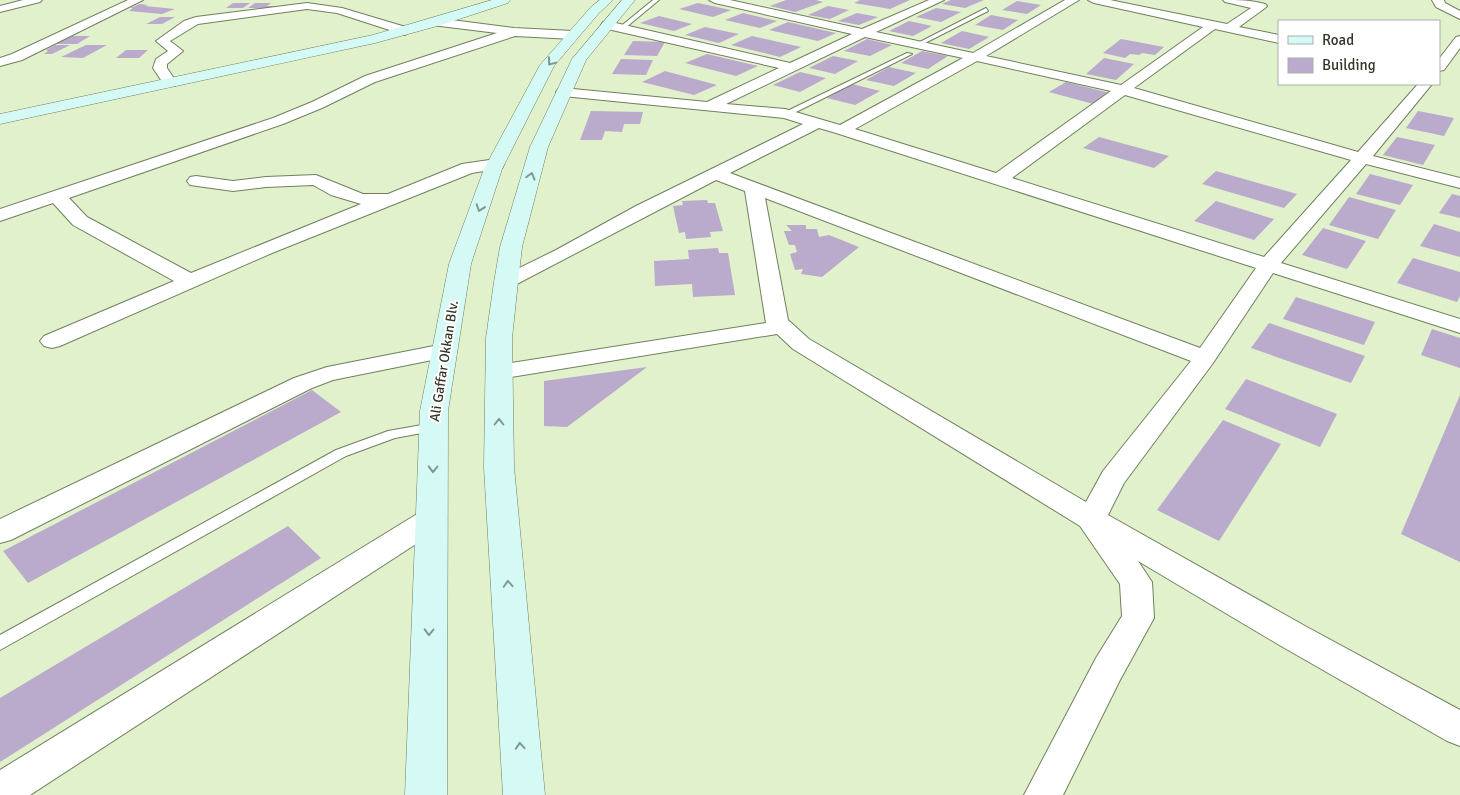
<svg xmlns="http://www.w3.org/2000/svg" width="1460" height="795" viewBox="0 0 1460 795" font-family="Signika,sans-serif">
	<rect width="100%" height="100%" fill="#e1f1cc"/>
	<path fill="#baaacc" d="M786,0H816L823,2L795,12L770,6Z
		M860,0H910L890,9L854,3Z
		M951,0H984L965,8L942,4Z
		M1017,1L1041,5L1027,14L1002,10Z
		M233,3H250L243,8H226Z
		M255,3H271L267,6H281L278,8H248Z
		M698,3L731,10L713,17L679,9Z
		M140,4L148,5L145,6L175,9L162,14L129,11L133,8H130Z
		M828,6L849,10L830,19L808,15Z
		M936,8L961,12L941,22L916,17Z
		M743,13L777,21L760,28L725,20Z
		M857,13L878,17L859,25L838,21Z
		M991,15L1018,20L1003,30L975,25Z
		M659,16L692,24L674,31L640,23Z
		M160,17H175L162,24H146Z
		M909,21L932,26L913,36L889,31Z
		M788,22L836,33L818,41L769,30Z
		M705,27L739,34L719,43L685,35Z
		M962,31L989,37L969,49L941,43Z
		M69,36H90L77,44H55Z
		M752,36L801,47L780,57L731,45Z
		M867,39L892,45L870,56L844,51Z
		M1121,39L1164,47L1155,55L1142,53L1139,55L1130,54L1125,58L1103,53Z
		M633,41L665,42L657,56L624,55Z
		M55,45H70L52,54H44L48,51L46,50Z
		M86,45H107L83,58L61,57Z
		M126,50H148L139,58H116Z
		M922,51L948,56L928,69L901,63Z
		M707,54L758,66L736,76L685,63Z
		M833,56L858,61L835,74L809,68Z
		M1104,58L1134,64L1116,80L1086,74Z
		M621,59L653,60L646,75L612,74Z
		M889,67L916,73L894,86L866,80Z
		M665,71L717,85L694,95L642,82Z
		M800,72L826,78L800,92L773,85Z
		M1066,82L1114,94L1097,105L1049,92Z
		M852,84L880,91L855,105L827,98Z
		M591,111L643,112L640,124H624L622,132L605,131L602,140H580Z
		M1418,111L1454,118L1444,136L1406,128Z
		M1099,137L1169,156L1154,168L1083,148Z
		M1397,137L1435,145L1423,165L1383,155Z
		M1216,171L1297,194L1284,208L1202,184Z
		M1370,174L1413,185L1400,205L1356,194Z
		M1452,194L1460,196V218L1439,213Z
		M1349,197L1396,210L1378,239L1329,225Z
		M707,200L708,203H715L723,231L710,232L711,237L686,239L685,232L679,233L673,206L683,205L682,201Z
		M1216,201L1274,219L1254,240L1194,221Z
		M1434,224L1460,232V257L1420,246Z
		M786,225H806V229H817L819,237L829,235L859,247L822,277L801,274L803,269L795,270L790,254L797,252L795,245H789L784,231H792Z
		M1323,228L1366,241L1347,269L1302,255Z
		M718,248L719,253H728L735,295L693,297L692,284L655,286L654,261L689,259L688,250Z
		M1413,258L1460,272V296L1457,302L1397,283Z
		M1296,297L1375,322L1364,345L1283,319Z
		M1269,323L1365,356L1351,383L1251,348Z
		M1432,329L1460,338V368L1421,355Z
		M647,367L567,427L544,426V381Z
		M1246,379L1337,414L1320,447L1225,409Z
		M312,390L341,412L28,583L3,551Z
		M1460,395V562L1401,534Z
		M1223,420L1281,444L1219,541L1157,510Z
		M288,526L321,558L0,762V698Z"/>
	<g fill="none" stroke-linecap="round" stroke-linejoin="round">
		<g stroke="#717f5e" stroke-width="2">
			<path id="lane" d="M653,0H659L624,29H620V27Z
				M986,8L988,11L919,46L914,45Z
				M907,53L912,54L788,116L781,114Z
				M433,423L440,427L438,430L395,438L346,456L0,650V635L336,450L388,431Z"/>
		</g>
		<g stroke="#717f5e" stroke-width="2">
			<path id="street" d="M23,0H42L40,2L0,12V6Z
				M128,0H143L22,60L0,66V58L12,54Z
				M709,0H730L862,29L929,0H944L876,32L973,53L1065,0H1079L986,56L1121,85L1203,27L1094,3L1088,0H1110L1227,24L1251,8L1225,2L1223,0C1238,0 1251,0 1265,4L1267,6L1265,8L1239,27L1279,35V43L1215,29L1134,88L1358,152L1418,84H1432L1373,156L1460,178V188L1366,164L1281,263L1460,319V333L1273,273L1213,363L1124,483L1108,515L1305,626L1460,710V746L1447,741L1281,646L1138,561L1152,582L1154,618L1120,680L1063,795H1024L1096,658L1122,616L1120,584L1080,526L793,349L777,334L499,379L490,377L487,372L490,367L499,365L766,323L745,191L716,180L513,286L506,288L499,286L496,282L499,278L556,250L636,206L803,124L784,118L563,96L558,95L556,92L558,89L563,88L707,102L779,68L603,28L601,25L603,22L607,21L790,63L852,34L715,3ZM865,37L963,58L840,125L785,109L726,104ZM977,61L1111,91L996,173L855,129ZM1125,95L1351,160L1264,257L1012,178ZM819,128L836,133L1256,268L1200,348L730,173ZM765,198L1191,361L1103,471L1086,502L809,339L788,320Z
				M1432,0H1444L1445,3L1460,11V19L1436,7Z
				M307,3L342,8L409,28L411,31L405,35L337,13L307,9L198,24L170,41L183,51L167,64V68L177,83L175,86H165L153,68L156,59L168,51L156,41L184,21L196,17Z
				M436,18L514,28L573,31L579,35L573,39L515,36L375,82L322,108L283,124L69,198L87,217L191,273L361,204L331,195L313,185L266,187L233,191L190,185L187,181L190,177L196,176L233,181L266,177L316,175L363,194H388L462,164L496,159L502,160L504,164L502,168L472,173L272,253L60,346L52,348L44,346L40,341L44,336L174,281L73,225L53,203L0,221V209L273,118L312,102L365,76L497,33L432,25L430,22L432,19Z
				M1460,36V48L1444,70L1439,71V59L1456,37Z
				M444,344L452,346L456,351L452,356L333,380L312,388L11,540L0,543V519L294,378L327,367Z
				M432,508L442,511L447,519L442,527L30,795H0V770L422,511Z"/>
		</g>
		<g stroke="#717f5e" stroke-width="1">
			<path id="secondary" d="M492,0H510L508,3L441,25L375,43L0,124V114L373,35Z
				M600,0H613L599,13L554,66L502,169L471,264L448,411L447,795H405L420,411L449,264L484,169L540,65L591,7Z
				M622,0H635L586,60L548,147L522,247L518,282L512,338L514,467L545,795H503L484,467L486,338L494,282L500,247L530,147L572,59Z"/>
		</g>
		<use href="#lane" fill="#fff" fill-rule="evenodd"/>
		<use href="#street" fill="#fff" fill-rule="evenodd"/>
		<use href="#secondary" fill="#d5f9f5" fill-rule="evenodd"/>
	</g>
	<defs><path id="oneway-chevron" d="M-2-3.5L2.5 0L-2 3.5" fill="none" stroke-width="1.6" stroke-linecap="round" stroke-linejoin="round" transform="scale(1.25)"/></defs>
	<g stroke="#82988e">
		<use href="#oneway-chevron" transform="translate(551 62) rotate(127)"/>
		<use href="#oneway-chevron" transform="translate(531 176) rotate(-74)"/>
		<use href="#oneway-chevron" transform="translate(480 208) rotate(109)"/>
		<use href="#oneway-chevron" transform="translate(499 422) rotate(-90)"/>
		<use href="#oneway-chevron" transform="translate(433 469) rotate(91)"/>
		<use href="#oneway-chevron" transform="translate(508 584) rotate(-94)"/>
		<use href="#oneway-chevron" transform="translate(429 632) rotate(91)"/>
		<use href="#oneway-chevron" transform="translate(520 746) rotate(-94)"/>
	</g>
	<g text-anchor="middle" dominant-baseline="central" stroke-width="4" stroke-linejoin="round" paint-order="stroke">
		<g font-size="14" fill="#303628" stroke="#fff">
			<text transform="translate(444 361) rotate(-81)">Ali Gaffar Okkan Blv.</text>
		</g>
	</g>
	<rect x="1278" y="20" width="162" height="65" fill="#ffffff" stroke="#acafa9"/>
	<rect x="1288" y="36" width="25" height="8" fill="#d5f9f5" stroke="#acafa9"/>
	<text x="1322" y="45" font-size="15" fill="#303628">Road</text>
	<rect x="1288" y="58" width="25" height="15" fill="#baaacc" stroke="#acafa9"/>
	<text x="1322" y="70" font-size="15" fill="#303628">Building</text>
</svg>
